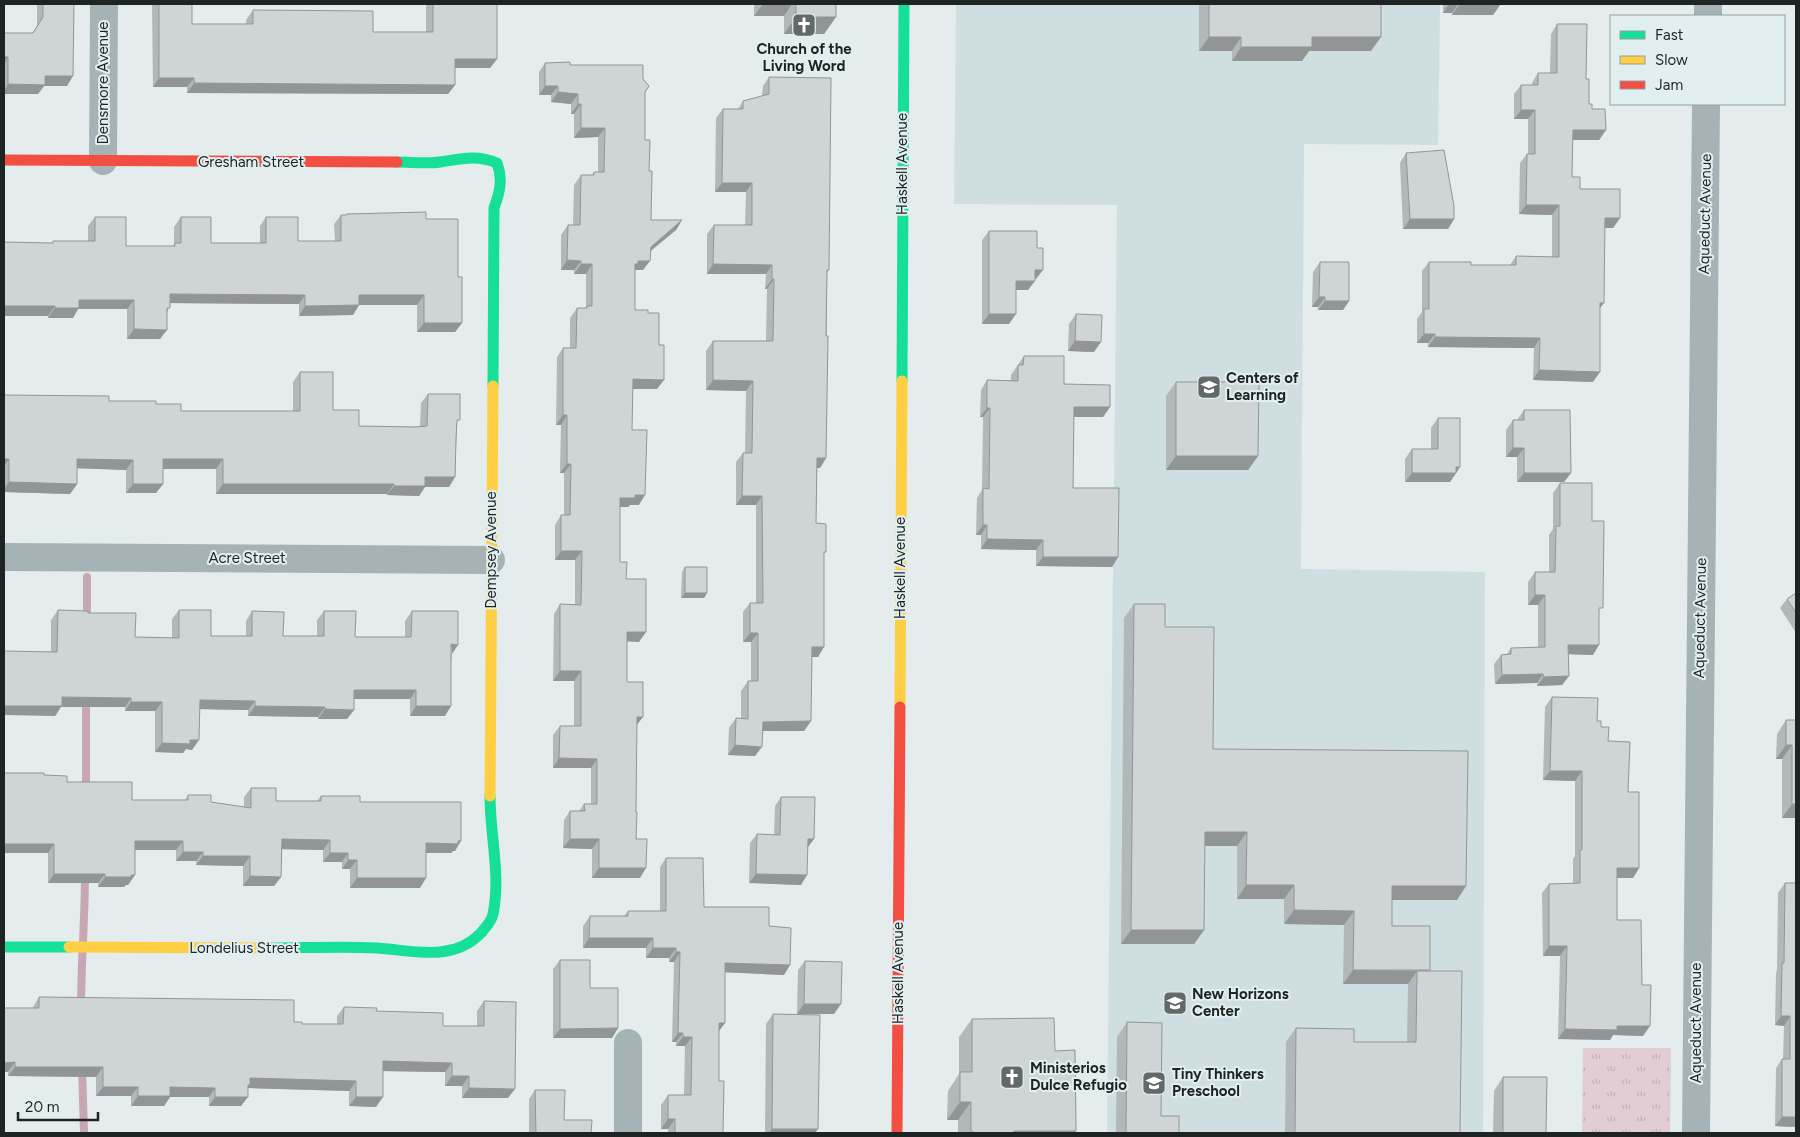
<svg xmlns="http://www.w3.org/2000/svg" width="1800" height="1137" viewBox="0 0 1800 1137" font-family="Figtree,sans-serif">
	<defs>
		<pattern id="grass-tufts" width="24" height="20" patternUnits="userSpaceOnUse" patternTransform="scale(1.25)"><rect width="24" height="20" fill="#e3cdd5"/><path d="M3 7l-1-3M5 7V3M7 7l1-3M15 17l-1-3M17 17v-4M19 17l1-3" fill="none" stroke="#c2b0b7"/></pattern>
	</defs>
	<rect width="100%" height="100%" fill="#e4ecee"/>
	<path fill="#cfdee1" d="M956,4H1440L1438,145L1304,144L1301,569L1485,572L1483,1133H1107L1117,205L954,204Z"/>
	<path fill="url(#grass-tufts)" d="M1583,1048H1671L1670,1133H1582Z"/>
	<g fill="none" stroke-linecap="round" stroke-linejoin="round">
		<path stroke="#c7a8b2" stroke-width="8" d="M87,620V577
			M86,790V697
			M81,1008C81,963 85,919 85,874
			M82,1067L84,1133"/>
		<path stroke="#a5b3b6" stroke-width="28" d="M1708,16V4
			M103,161L104,4
			M4,557L491,560
			M628,1133V1043
			M1696,1133L1706,104"/>
		<path stroke="#16e098" stroke-width="11" d="M397,162C411,162 427,164 440,162C460,159 477,154 497,163C503,179 500,192 494,208L493,386
			M902,381L904,4
			M4,947H69
			M269,948C305,948 341,946 376,948C412,950 452,963 481,933C485,928 492,921 493,914C501,875 490,836 490,796"/>
		<path stroke="#ffcf43" stroke-width="11" d="M900,707L902,381
			M490,796L493,386
			M69,947L269,948"/>
		<path stroke="#f24e42" stroke-width="11" d="M4,160L397,162
			M897,1133L900,707"/>
	</g>
	<path fill="#b2b7b9" d="M37,4H74L67,86H44L38,94H4V33H32L37,26Z
		M152,4H192V24H246V20L253,10L373,32H426V5L427,4H497V59L490,68H455V85L448,94L187,93V87H153Z
		M754,4H836V17L824,34H784V16H754Z
		M1199,4H1381L1371,51H1309L1302,61H1232V51H1199Z
		M1443,4H1500V5L1493,15H1452V13H1443Z
		M1557,24L1586,79L1589,104L1606,130L1599,140H1572V177L1580,189L1620,218L1613,228H1605L1600,309L1593,382L1533,380L1534,348L1428,347V343H1417V319L1422,312V271L1429,262L1471,265H1510L1516,256L1552,257V215L1519,214L1520,163L1527,154H1528V119H1514V94L1521,85H1532V83L1538,73H1550L1551,34Z
		M545,63L570,65L643,79L649,86L645,93V140L649,171L651,220H682L676,230L651,251L643,270H635V310L657,389H632V430L639,505H630L628,507H620V562L626,579L639,642L627,641V682L636,726V839L640,878H592V849L563,848L564,820L570,811H579L584,804H591V768H553V735L560,726H574V681H553L554,614L560,604H575V560H555V525L561,515H564V473H560L561,425H556L557,357L563,348H570V318L577,308H585L586,307V274H574V270H561V235L568,225H573L574,185L581,175H592L594,172H598V137L574,138V114H571V104L551,102V95H539V72Z
		M769,77L829,270L827,273L826,458L820,468H817L816,523L826,552L824,554L818,657H811V721L804,731H762L755,756L728,755L729,728L736,718L741,719V691L748,681H751V642H743V612L750,603H756V505H736V462L743,453H745L746,391L706,390V351L713,341H766L767,289H765L766,274H707V234L714,225H745L746,192H715L716,118L723,109H738L743,101L762,96L763,86Z
		M1406,153L1454,219L1448,229H1403L1400,163Z
		M347,214L426,219L458,277L462,323L455,332H417V305H359L353,315L299,316V304L170,303L160,339H127V309H78L73,318H48V316H4L53,241H88V226L95,217L126,246H173L174,244V227L181,217L211,243H260V226L266,217L298,241H335L334,224L341,215H346Z
		M989,231L1036,279H1035L1028,290H1016L1009,324H982V240Z
		M1320,262L1349,301L1343,310H1318V307H1312L1313,272Z
		M1076,314L1094,352L1068,351L1069,324Z
		M1024,356L1064,384L1110,407L1103,417H1074L1073,488L1118,557L1112,567L1036,566V550L981,549V535H976L977,498L982,490L983,417H980L981,390L987,380L1011,381V375Z
		M300,372L333,410L359,426L420,427L421,403L428,394L457,424L455,477L449,487H425L419,496L387,495V494L381,493L216,494V469H163V484L156,493H126V470L77,468V484L70,494L4,492V395L156,404L181,411H293V382Z
		M1176,382L1258,456L1248,470H1166V396Z
		M1524,410L1571,473L1564,482H1517V457H1506V430L1513,420H1517Z
		M1438,418L1460,467L1450,482H1405V459L1412,449H1431V428Z
		M1560,483L1592,521L1599,613L1593,655L1568,654L1569,676L1562,685L1537,686V683L1495,684L1494,664L1501,655L1507,654L1511,648L1538,647V605H1528V582L1535,572H1549V535L1553,529V493Z
		M685,567L707,593L704,598H681L682,572Z
		M1796,593V633L1780,608L1787,599Z
		M1134,604L1165,627L1213,749L1466,886L1457,900H1392V926L1429,971L1460,1133H1285L1286,1042L1296,1028L1354,1042H1407L1408,984H1343L1344,925L1284,924V899H1237V846H1204V930L1194,944H1121L1124,618Z
		M58,610L88,613L135,637L172,638V619L179,610L211,636H246V621L252,611L283,636H317V620L324,611L355,637H405V621L412,611L452,654L445,716H410V699H354V710L347,719H318V717L248,716V710L200,709L192,750L186,749L183,753L155,752V711H125V707H61L55,716L51,652V620Z
		M1552,697L1597,721L1608,741L1628,792L1639,868L1633,878H1617V920L1642,985L1643,1036L1613,1035L1610,1040L1558,1039L1560,956H1543L1542,893L1549,884L1573,883V859L1575,856V781L1543,780L1545,707Z
		M1786,720H1796V818H1782V759H1776L1777,734Z
		M44,775L132,800H185L188,795L211,802L244,807V797L251,788L276,801H317L321,796L360,802L455,851H453L451,853H426L420,888H350V869H342V862H323V850L282,849L281,877L274,886H243V866L196,865V861H176V850H135V875L128,885H126L124,887H98V883H48V853H4Z
		M781,797L814,839L808,847L801,885L749,883L750,843L757,834L774,835L775,806Z
		M666,858L704,907L769,926L784,975L725,972V1023L719,1031V1081L723,1133H668V1129H661V1105L668,1095H684L685,1046H676V1042H672L674,962H669V958H646V948H583V926L590,916H624L628,911H660V867Z
		M1785,883H1796V1127L1775,1126L1776,1068L1782,1059H1783L1784,1026L1775,1025L1776,973L1777,970L1778,893Z
		M560,960L590,988L618,1028L612,1038H553V969Z
		M805,961L834,1014H797L798,970Z
		M39,997L294,1022L302,1024H337V1016L344,1007L376,1011L443,1026H477V1011L484,1001L508,1098H462V1086H445V1072L383,1071L376,1107L349,1106V1091L248,1088L241,1106H209V1097H170L164,1106H131V1096H96V1077L8,1076V1072L33,1007Z
		M773,1014L815,1133H765L766,1024Z
		M972,1019L1055,1051L1076,1131L1074,1133H958V1120H947L948,1091L959,1074V1037Z
		M1127,1022L1161,1116L1179,1133H1116L1117,1037Z
		M1503,1077L1546,1133H1493L1494,1091Z
		M535,1090L564,1120L591,1133H529V1099Z"/>
	<path fill="#919596" d="M763,4H792L784,16H754Z
		M1449,4H1458L1452,13H1443Z
		M1459,5H1500L1493,15H1452Z
		M796,17H836L824,34H784Z
		M1209,37H1241L1232,51H1199Z
		M1312,37H1381L1371,51H1309L1302,61H1232L1241,47Z
		M4,57H8L4,64Z
		M455,59H497L490,68H448Z
		M45,76H73L67,86H44L38,94H4V90L8,84Z
		M159,78H194L187,87H153Z
		M194,83L455,85L448,94L187,93Z
		M545,86H558L551,95H539Z
		M558,92L578,94L571,104L551,102Z
		M578,104H581L574,114H571Z
		M1521,110H1535L1528,119H1514Z
		M581,128H605L598,137L574,138Z
		M1573,130H1606L1599,140H1566Z
		M722,183H752L746,192H715Z
		M1526,205H1559L1552,215L1519,214Z
		M1605,218H1620L1613,228H1598Z
		M1410,219H1454L1448,229H1403Z
		M682,220L676,230L644,256L651,247Z
		M567,260L581,261L574,270H561Z
		M638,261H650L643,270H634L629,274Z
		M581,264H592L586,274H574Z
		M713,264L772,265L766,274H707Z
		M1035,270H1043L1036,279H1028Z
		M772,279H774L767,289H765Z
		M1016,281H1035L1028,290H1009Z
		M170,294L305,295L299,304L163,303Z
		M359,295H424L417,305H353Z
		M1319,297H1325L1318,307H1312Z
		M79,300H134L127,309H78L73,318H48L55,308Z
		M1325,301H1349L1343,310H1318Z
		M1600,303H1604L1597,312Z
		M359,305L353,315L299,316L305,306Z
		M4,306H55L48,316H4Z
		M989,314H1016L1009,324H982Z
		M424,323H462L455,332H417Z
		M134,329L167,330L160,339H127Z
		M1424,334H1435L1428,343H1417Z
		M1435,337L1540,338L1534,348L1428,347Z
		M1075,341L1101,342L1094,352L1068,351Z
		M1539,370L1600,372L1593,382L1533,380Z
		M633,379L664,380L657,389H626Z
		M713,380L753,381L746,391L706,390Z
		M1074,407H1110L1103,417H1067Z
		M987,408H990L983,417H980Z
		M563,415H567L561,425H556Z
		M1513,448H1524L1517,457H1506Z
		M1176,456H1258L1248,470H1166Z
		M817,458H826L820,468H811Z
		M4,459H9L4,466Z
		M77,459L133,460L126,470L70,468Z
		M163,459H223L216,469H156Z
		M567,464H571L564,473H560Z
		M1456,467H1460L1450,482H1405L1412,473Z
		M1524,473H1571L1564,482H1517Z
		M425,477H455L449,487H425L419,496L387,495L394,486Z
		M9,482L77,484L70,494L4,492V489Z
		M133,484H163L156,493H126Z
		M223,484H394L387,494H216Z
		M635,495H645L639,505H630L628,507H613L620,498Z
		M742,496H762L756,505H736Z
		M983,525H987L981,535H976Z
		M987,539L1043,540L1036,550L981,549Z
		M561,551H582L575,560H555Z
		M1043,557H1118L1112,567L1036,566Z
		M685,593H707L704,598H681Z
		M1535,595H1545L1538,605H1528Z
		M627,632H646L639,642L620,641Z
		M750,633H758L751,642H743Z
		M451,644L458,645L452,654Z
		M1568,645H1599L1593,655L1561,654Z
		M812,647H824L818,657H805Z
		M560,671H581L574,681H553Z
		M1543,674L1537,683L1495,684L1502,675Z
		M1569,676L1562,685L1537,686L1544,677Z
		M354,690H416L410,699H347Z
		M62,697L131,698L125,707H61L55,716L4,715V706Z
		M200,700L255,701L248,710L194,709Z
		M131,702H162L155,711H125Z
		M255,706L325,707L318,717L248,716Z
		M416,706H451L445,716H410Z
		M325,709L354,710L347,719H318Z
		M637,717H643L636,726Z
		M811,721L804,731H756L763,722Z
		M190,740H199L192,750L186,749L183,753L155,752L162,743Z
		M735,745L762,747L755,756L728,755Z
		M1786,745H1792L1782,759H1776Z
		M559,758L597,759L591,768H553Z
		M1550,771H1582L1575,781L1543,780Z
		M1792,804H1796V818H1782Z
		M1205,832H1247L1237,846H1195Z
		M282,839L330,840L323,850L275,849Z
		M570,839H599L592,849L563,848Z
		M808,839H814L807,848Z
		M135,841H183L176,850H128Z
		M461,841L455,851H453L451,853H420L426,843Z
		M4,844H54L48,853H4Z
		M183,852H203L196,861H176Z
		M330,853H348L342,862H323Z
		M203,856H250L243,866L196,865Z
		M348,860H357L350,869H342Z
		M599,868H646L640,878H592Z
		M1617,868H1639L1633,878H1610Z
		M54,874H105L98,883H48Z
		M756,874L807,875L801,885L749,883Z
		M135,875L128,885H126L124,887H98L105,877Z
		M250,876L281,877L274,886H243Z
		M357,878H426L420,888H350Z
		M1246,885H1294L1284,899H1237Z
		M1392,886H1466L1457,900H1382Z
		M1294,910L1354,911L1344,925L1284,924Z
		M1131,930H1204L1194,944H1121Z
		M589,938H653L646,948H583Z
		M1549,946H1567L1560,956H1543Z
		M653,948H676L669,958H646Z
		M676,952H680L674,962H669Z
		M725,963L790,965L784,975L718,972Z
		M1353,970L1417,971L1408,984H1343Z
		M804,1004H841L834,1014H797Z
		M1781,1016H1790L1784,1026L1775,1025Z
		M719,1023H725L718,1032Z
		M1617,1026H1650L1643,1036L1613,1035L1610,1040L1558,1039L1565,1029Z
		M618,1028L612,1038H553L560,1029Z
		M678,1033H683L676,1042H672Z
		M683,1037H692L685,1046H676Z
		M383,1061L452,1063L445,1072L377,1071Z
		M15,1062L8,1072H4V1063Z
		M15,1067H103L96,1077L8,1076Z
		M452,1076H469L462,1086H445Z
		M250,1078L356,1081L349,1091L248,1088L244,1094Z
		M103,1087H138L131,1096H96Z
		M170,1087L215,1088L209,1097H170L164,1106H131L138,1096Z
		M469,1088L515,1089L508,1098H462Z
		M215,1097H248L241,1106H209Z
		M356,1097H383L376,1107L349,1106Z
		M960,1102H971L958,1120H947Z
		M1782,1117H1796V1127L1775,1126Z
		M668,1119H675L668,1129H661Z
		M772,1129H818L815,1133H769Z
		M1014,1131H1076L1074,1133H1012Z"/>
	<path fill="#cfd5d7" stroke="#919596" d="M43,4H74L73,76H45V85L8,84V57H4V33H33L43,17Z
		M159,4H192V24H253V10L373,11V32H433V4H497V59H455V85L194,83V78H159Z
		M796,4H836V17H796Z
		M1209,4H1381V37H1312V47H1241V37H1209Z
		M1459,4H1500V5H1459Z
		M1557,24H1587L1586,79H1589V104H1592V109H1605L1606,130H1573L1572,177H1580V189H1620V218H1605L1604,303H1600V372L1539,370L1540,338L1435,337V334H1424V309H1429V262H1471V265H1516V256L1559,257V205H1526L1527,154H1535V110H1521V85H1538V73H1557Z
		M570,62V65H643V79L649,86L645,92V140H650L649,171H652L651,220H682L651,247L650,261H638V264H635V310H648V313H659V345H664V380L633,379L632,430H647L645,495H635V498H620V562H627L626,579H646V632H627V682H643V717H637L636,812H637L636,839H647L646,868H599V839H570V811H585L584,804H597V759L559,758L560,726H581V671H560V604L581,605L582,551H561V515H570L571,464H567V415H563V348H576L577,308H587V306H592V264H581V261L567,260L568,225H580L581,175H594V172H604L605,128H581V104H578V94L558,92V86H545V63Z
		M769,77L831,78L829,270H827L826,336H828L826,458H817L816,523L826,524V552H824V647H812L811,721L763,722L762,747L735,745L736,718L748,719V681H758V633H750V603H763L762,496H742L743,453H752L753,381L713,380V341H773L774,279H772V265L713,264L714,225H752V183H722L723,109H743V101L769,94Z
		M1444,150L1454,206V219H1410L1406,153Z
		M426,212V219H458V277H462V323H424V295H359V305L305,306V295L170,294V308H167V330L134,329V300H79V308H55V306H4V242L53,243V241H95V217H126V246H175V243H181V217H211V243H266V217H298V241H341V215H347V214Z
		M989,231H1037V248H1043V270H1035V281H1016V314H989Z
		M1320,262H1349V301H1325V297H1319Z
		M1076,314L1102,315L1101,342L1075,341Z
		M1024,356H1064V384L1110,385V407H1074L1073,488H1119L1118,557H1043V540L987,539V525H983V488L989,489L990,408H987V380L1018,381V365H1023Z
		M300,372H333V410H359V426L415,427L427,426L428,394H460V420H457L456,439L455,477H425V486H394V484H223V459H163V484H133V460L77,459V484L9,482V459H4V395L109,396V401H156V404H181V411H300Z
		M1176,382H1259L1258,456H1176Z
		M1524,410H1570L1571,473H1524V448H1513V420H1524Z
		M1438,418H1460V467H1456V473H1412V449H1438Z
		M1560,483H1592V521H1604L1603,608H1599V645H1568L1569,676L1544,677L1543,674L1502,675L1501,655L1511,654V648L1545,647V595H1535V572H1555L1556,526H1560Z
		M685,567H707V593H685Z
		M1796,593V613L1787,599Z
		M1134,604H1165V627H1214L1213,749L1468,751L1466,886H1392V926H1430V970H1353L1354,911L1294,910V885H1246L1247,832H1205L1204,930H1131Z
		M58,610L88,611V613H136L135,637L179,638V610H211V636H252V611L284,612L283,636H324V611H356L355,637H411L412,611H458V645L451,644V706H416V690H354V710L325,709V707L255,706V701L200,700L199,740H190V744L162,743V702H131V698L62,697V706H4V651L57,652Z
		M1552,697L1598,698L1597,721H1601V727H1609L1608,741L1630,742L1628,792H1639V868H1617V920H1641L1642,985H1651L1650,1026H1617V1030L1565,1029L1567,946H1549V884L1580,883V850H1582V771H1550Z
		M1786,720H1796V804H1792V745H1786Z
		M4,773H44V775L67,776V782H132V800H188V795H211V802L251,808V788H276V801H321V796H360V802H461V841H458V844L426,843V878H357V860H348V853H330V840L282,839L281,877L250,876V856H203V852H183V841H135V875H131V877H105V874H54V844H4Z
		M781,797H815L814,839H808L807,875L756,874L757,834L780,835Z
		M666,858H703L704,907H769V926L791,928L790,965L725,963V1023H719V1081H724L723,1133H675V1119H668V1095H691L692,1037H683V1033H678L680,952H676V948H653V938H589L590,916H628V911H666Z
		M1785,883H1796V1117H1782V1059H1790V1016H1781L1782,963H1784Z
		M560,960H590V988H618V1028L560,1029Z
		M805,961L842,962L841,1004H804Z
		M1417,971H1462L1460,1133H1295L1296,1028L1354,1029V1042H1416Z
		M39,997L294,1000V1022H302V1024H343L344,1007L377,1008L376,1011L443,1013V1026H484V1001L516,1002L515,1089L469,1088V1076H452V1063L383,1061V1097H356V1081L250,1078V1085H248V1097H215V1088L170,1087V1096H138V1087H103V1067H15V1062L4,1063V1008H39Z
		M773,1014L820,1015L818,1129H772Z
		M1054,1018L1055,1051L1075,1050L1076,1131H1014V1133H975L971,1131V1102H960V1072H972V1019Z
		M1127,1022L1162,1023L1161,1116H1179V1133H1126Z
		M1503,1077H1547L1546,1133H1503Z
		M535,1090H565L564,1120H592L591,1133H536Z"/>
	<defs>
		<g id="church-square" transform="scale(1.25)"><rect x="-9" y="-9" width="18" height="18" rx="4" fill="#63696b" stroke="#e1eff1"/><path d="M-1.2-6h2.4v3.5h3.3v2.4h-3.3V6h-2.4V-.1h-3.3v-2.4h3.3Z" fill="#fff"/></g>
		<g id="school-square" transform="scale(1.25)"><rect x="-9" y="-9" width="18" height="18" rx="4" fill="#63696b" stroke="#e1eff1"/><path d="M0-5L7-2L0 1L-7-2ZM-4 1L0 2.5L4 1V4Q0 6-4 4Z" fill="#fff"/></g>
	</defs>
	<g fill-rule="evenodd">
		<use href="#church-square" x="804" y="25"/>
		<use href="#school-square" x="1209" y="387"/>
		<use href="#school-square" x="1175" y="1003"/>
		<use href="#church-square" x="1012" y="1077"/>
		<use href="#school-square" x="1154" y="1083"/>
	</g>
	<g text-anchor="middle" dominant-baseline="central" stroke-width="4" stroke-linejoin="round" paint-order="stroke">
		<g font-size="15" font-weight="bold" fill="#1e2324" stroke="#e1eff1" text-anchor="start">
			<text x="804" y="49" text-anchor="middle">Church of the<tspan x="804" dy="17">Living Word</tspan></text>
			<text x="1226" y="378">Centers of<tspan x="1226" dy="17">Learning</tspan></text>
			<text x="1192" y="994">New Horizons<tspan x="1192" dy="17">Center</tspan></text>
			<text x="1030" y="1068">Ministerios<tspan x="1030" dy="17">Dulce Refugio</tspan></text>
			<text x="1172" y="1074">Tiny Thinkers<tspan x="1172" dy="17">Preschool</tspan></text>
		</g>
		<g font-size="15" fill="#1e2324" stroke="#e1eff1">
			<text transform="translate(103 83) rotate(-90)">Densmore Avenue</text>
			<text x="251" y="162">Gresham Street</text>
			<text transform="translate(902 164) rotate(-90)">Haskell Avenue</text>
			<text transform="translate(1705 214) rotate(-89)">Aqueduct Avenue</text>
			<text transform="translate(491 550) rotate(-90)">Dempsey Avenue</text>
			<text x="247" y="558">Acre Street</text>
			<text transform="translate(900 568) rotate(-90)">Haskell Avenue</text>
			<text transform="translate(1700 618) rotate(-89)">Aqueduct Avenue</text>
			<text x="244" y="948">Londelius Street</text>
			<text transform="translate(898 973) rotate(-90)">Haskell Avenue</text>
			<text transform="translate(1696 1023) rotate(-90)">Aqueduct Avenue</text>
		</g>
	</g>
	<rect width="1800" height="1137" fill="none" stroke="#1e2324" stroke-width="10"/>
	<rect x="1610" y="15" width="175" height="90" fill="#e1eff1" stroke="#939d9f"/>
	<rect x="1620" y="31" width="25" height="8" fill="#16e098" stroke="#939d9f"/>
	<text x="1655" y="40" font-size="15" fill="#1e2324">Fast</text>
	<rect x="1620" y="56" width="25" height="8" fill="#ffcf43" stroke="#939d9f"/>
	<text x="1655" y="65" font-size="15" fill="#1e2324">Slow</text>
	<rect x="1620" y="81" width="25" height="8" fill="#f24e42" stroke="#939d9f"/>
	<text x="1655" y="90" font-size="15" fill="#1e2324">Jam</text>
	<path d="M18 1112v8h80v-8" fill="none" stroke="#1e2324" stroke-width="2.5"/>
	<text x="25" y="1112" font-size="15" fill="#1e2324" stroke="#e1eff1" stroke-width="4" paint-order="stroke">20 m</text>
</svg>
